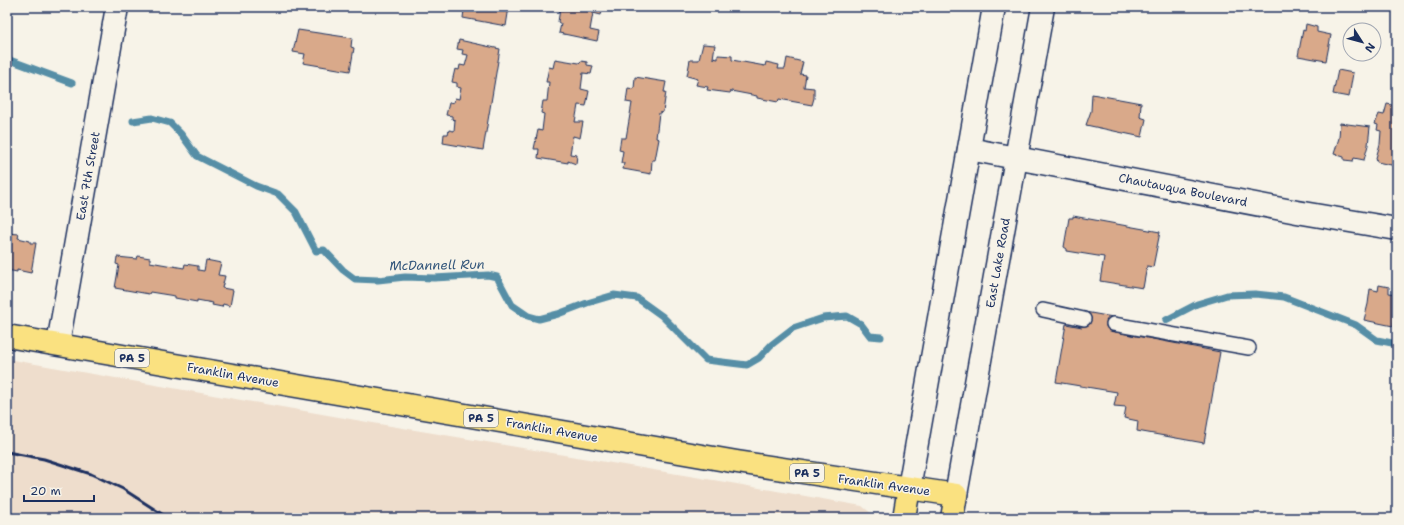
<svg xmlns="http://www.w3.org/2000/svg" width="1404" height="525" viewBox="0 0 1404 525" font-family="'Shantell Sans',sans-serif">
	<rect width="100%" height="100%" fill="#f7f3e8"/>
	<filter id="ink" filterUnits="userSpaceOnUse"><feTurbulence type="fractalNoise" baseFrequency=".025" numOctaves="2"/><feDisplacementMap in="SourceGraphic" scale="8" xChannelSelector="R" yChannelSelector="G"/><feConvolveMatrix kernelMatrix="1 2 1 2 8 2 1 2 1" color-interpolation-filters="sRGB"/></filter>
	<g filter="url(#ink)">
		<path fill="#edc" d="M7,359L373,423L731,483L862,506L877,518H7Z"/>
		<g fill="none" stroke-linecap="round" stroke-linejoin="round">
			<path stroke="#568ea6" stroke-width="7" d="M7,59L72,83
				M133,121L152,118L170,123L181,134L197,156L256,186L278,194L296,212L316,251L324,250L343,270L355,279L378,280L405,277L434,278L488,275L497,277L512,305L528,316L539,319L558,314L587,303L614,295L637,298L662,316L706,360L747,365L759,358L771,345L793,328L823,318L847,316L861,324L870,336L881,337
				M1166,320L1197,304L1227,295L1255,294L1284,297L1356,325L1377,340L1397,344"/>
		</g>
		<path fill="#d9a98a" stroke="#1b2f5e" d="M471,7H509L506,26L463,18L464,10L470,11Z
			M564,7H603L601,15L593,13L590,30L599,32L597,41L559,33L561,24L558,22L560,9L563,10Z
			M1306,24L1317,27V32L1331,35L1326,61L1298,56L1303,30L1305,31Z
			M298,30L352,38L351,47L354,48L350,71L303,63L305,54L293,52Z
			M459,40L500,49L483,150L443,143L444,134H448L449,130L454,131L455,120L452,119V116L446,115L449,103L454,102L455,98L459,99L461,88L457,87V83L452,82L455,69L459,70L460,65L465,66L468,55L462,54L463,50L457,49Z
			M703,44L715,45L713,58L718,59V55L732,56V60L765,66L766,62L779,65L778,69H785L787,58L803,62L800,74L806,75L804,87L814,88V98L812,105L779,99L778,102L757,98V96L731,91L730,93L707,90L708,87L696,85L698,79L687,76L690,60H699Z
			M555,59L579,63L581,61L587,62V65L593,66L591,74L583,73L581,89L589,91L586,106L578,105L575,122H583L580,138L573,136L570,154L577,155L576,164L568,161V163L538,158L539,149H534L538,130L542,131L544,114L541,113L543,101H547L549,82H546L549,67L553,68Z
			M1338,70L1353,73L1349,97L1333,94Z
			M635,77L666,82L664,92H666L663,112L659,113L656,138L659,139L655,160H652L651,174L623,169L624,163H621L623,151L619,150L621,138H626L632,103L626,102L628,88L634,89Z
			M1092,94L1141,103L1140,117L1146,119L1142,137L1086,125L1091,111Z
			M1387,104L1397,106L1396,166L1377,162L1376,158L1380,144L1381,131L1377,130L1378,125L1375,124L1379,114L1384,115Z
			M1340,123L1370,127L1368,145L1364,160L1354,158L1353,161L1344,160V157L1334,154L1339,138Z
			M1073,216L1160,232L1153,267L1147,266L1143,288L1100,281L1104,257L1067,251V249L1064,247L1069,218H1073Z
			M7,233L19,234L18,238L30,241V243H36L31,273L17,270V272L7,270Z
			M138,256L150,258V262L184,268L185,264L198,266V270L204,271L206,260L221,263L218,275L225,276L222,288L233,290L230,306L223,304L222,307L212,305L213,303L197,300V302L175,298V296L150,292L149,294L115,288L119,265L116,264L117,257L137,259Z
			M1379,285L1389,287V293L1397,294V313L1393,326L1364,320L1368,304L1370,289L1378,291Z
			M1085,312L1113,317L1111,331L1220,352L1204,443L1137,431L1138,421L1124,418L1126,407L1114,406L1117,392L1056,382L1066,324L1082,327Z"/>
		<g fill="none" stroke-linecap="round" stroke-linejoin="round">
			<g stroke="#1b2f5e" stroke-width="16">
				<path id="service" d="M1043,310L1084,319
					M1113,324L1249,348"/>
			</g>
			<g stroke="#1b2f5e" stroke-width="25">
				<path id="minor" d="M969,149L1297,212L1397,229
					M58,344L117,7"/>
			</g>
			<g stroke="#1b2f5e" stroke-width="25">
				<path id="secondary" d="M909,488L994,7
					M956,495L1043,7"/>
			</g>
			<g stroke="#1b2f5e" stroke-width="25">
				<path id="primary" d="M7,336L737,462L956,495L952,518
					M904,518L909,488"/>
			</g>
			<use href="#service" stroke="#f7f3e8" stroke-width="13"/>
			<use href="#minor" stroke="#f7f3e8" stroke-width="22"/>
			<use href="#secondary" stroke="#f7f3e8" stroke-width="22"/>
			<use href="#primary" stroke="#fae180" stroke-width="22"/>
			<path stroke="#1b2f5e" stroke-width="3" d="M7,452L44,459L91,474L123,489L168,518"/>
		</g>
	</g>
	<g text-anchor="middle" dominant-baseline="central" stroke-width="3" stroke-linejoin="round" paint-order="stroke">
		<g fill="#f7f3e8" stroke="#5d6a87" stroke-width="1">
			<rect x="115" y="349" width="34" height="18" rx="3"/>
			<rect x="464" y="409" width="34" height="18" rx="3"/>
			<rect x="790" y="464" width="34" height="18" rx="3"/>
		</g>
		<g font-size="11" font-weight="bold" fill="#1b2f5e">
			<text x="132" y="358">PA 5</text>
			<text x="481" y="418">PA 5</text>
			<text x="807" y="473">PA 5</text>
		</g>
		<g font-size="12" fill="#1b2f5e" stroke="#f7f3e8">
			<text transform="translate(88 176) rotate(-80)">East 7th Street</text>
			<text transform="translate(1183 190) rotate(11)">Chautauqua Boulevard</text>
			<text transform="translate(998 263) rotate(-80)">East Lake Road</text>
			<text transform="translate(233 375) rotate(10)">Franklin Avenue</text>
			<text transform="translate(552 430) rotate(10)">Franklin Avenue</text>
			<text transform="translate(884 485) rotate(8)">Franklin Avenue</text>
		</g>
		<g font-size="13" font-style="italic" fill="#34577c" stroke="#f7f3e8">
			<text transform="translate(437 265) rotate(-1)">McDannell Run</text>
		</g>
	</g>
	<rect width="1404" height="525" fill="none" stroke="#f7f3e8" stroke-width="24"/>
	<rect x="12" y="12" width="1380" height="501" fill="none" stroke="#1b2f5e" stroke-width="1.5" filter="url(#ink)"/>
	<g transform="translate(1362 42) rotate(126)"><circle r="19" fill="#f7f3e8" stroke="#9fa5b1"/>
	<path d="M0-3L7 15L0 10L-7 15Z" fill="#1b2f5e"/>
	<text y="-6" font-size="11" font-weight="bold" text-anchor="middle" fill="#1b2f5e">N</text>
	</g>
	<path d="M24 495v6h70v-6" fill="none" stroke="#1b2f5e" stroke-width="2"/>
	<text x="30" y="495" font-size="12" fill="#1b2f5e" stroke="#f7f3e8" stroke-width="3" paint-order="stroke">20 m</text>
</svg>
